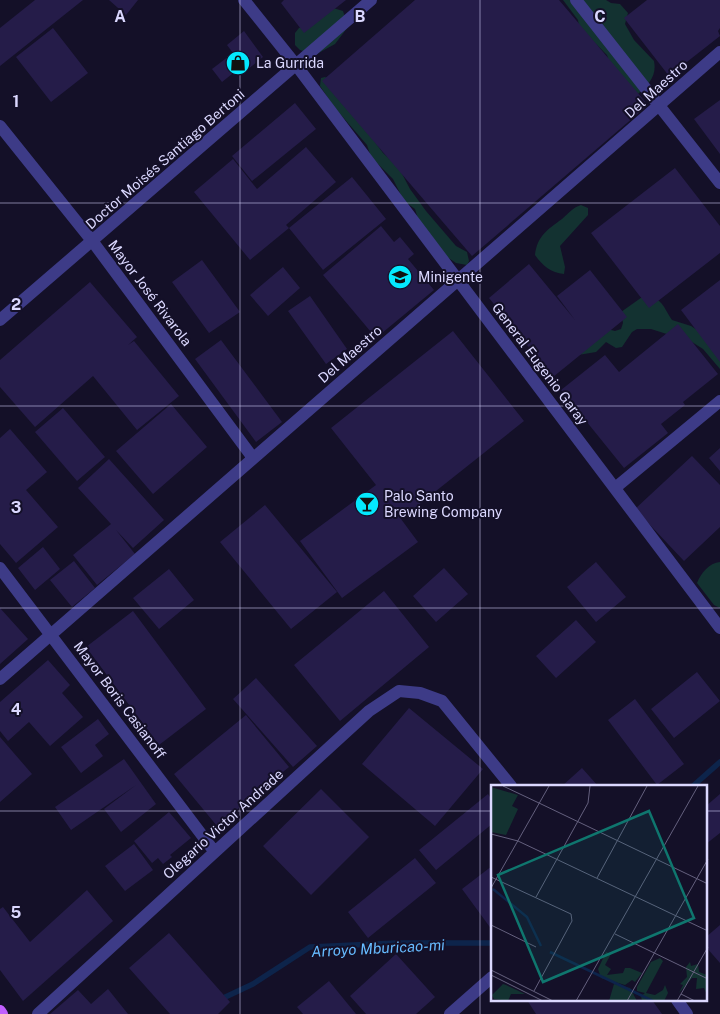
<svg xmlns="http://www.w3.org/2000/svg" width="720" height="1014" viewBox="0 0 720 1014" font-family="'Public Sans',sans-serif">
	<rect width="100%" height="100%" fill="#141028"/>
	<path fill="#133231" d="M563,0H606L611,3L620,4L628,13L625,24L634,40L654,61C657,76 649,84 638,94L630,92L612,71L607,55L579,27L578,20Z
		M330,7L343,11L348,27L335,44L315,55L300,50L295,45V33L299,28L311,23Z
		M325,77L328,78L383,153L399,168L410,189L426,211L456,246L467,252L469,261L467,265L456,263L447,257L420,225L415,209L404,201L393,179L371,157L367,145L335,108L320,86L321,78Z
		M581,205L588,208V215L560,246L565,267L564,274C551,273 542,265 535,255C537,236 548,229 562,219C569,213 572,208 581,205Z
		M645,295C664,300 662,305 672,320L691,326L720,345V369L703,349L692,342L651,329H637L632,332L622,347L616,348L606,342L596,352L578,355L570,363L603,328L615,331L621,329L623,323L621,312Z
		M720,562V608L714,605L697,583C701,573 709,563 720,562Z"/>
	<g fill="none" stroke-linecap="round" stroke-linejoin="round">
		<path stroke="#0d244b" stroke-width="5.5" d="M693,786L720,762
			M219,1000L253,984L310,947L397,943H492"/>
	</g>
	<path fill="#251c49" d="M35,0H83L0,66V28Z
		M109,0H138L126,15Z
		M284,0H346L304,33L281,3Z
		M415,0H559L648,105L472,256L322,81Z
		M647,0H720V28L718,31L720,36L669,76L624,18Z
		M53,28L88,73L51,102L16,57Z
		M244,31L263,57L242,74L237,70L222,82L212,69L233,53L227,45Z
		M720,100V154L694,119Z
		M295,103L316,129L252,181L232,156Z
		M306,147L336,182L286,225L289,228L352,177L386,219L323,270L289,228L250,260L194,192L233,159L257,189Z
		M675,168L720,226V253L649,308L591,233Z
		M381,226L394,242L400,237L414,254L408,259L434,290L376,338L323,275Z
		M202,260L240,312L209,333L172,282Z
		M529,264L575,320L557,296L590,270L627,317L553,377L489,298Z
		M283,267L300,288L268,316L250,295Z
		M720,280V362L681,310Z
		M90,282L137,337L128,345L134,341L179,396L137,430L93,376L35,427L0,387V360Z
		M310,296L347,349L326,364L288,311Z
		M678,324L718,374L683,402L685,405L661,424L668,433L624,468L561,390L605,355L619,372Z
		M453,331L524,421L402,518L387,500L418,542L342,598L300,541L376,485L331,428Z
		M221,340L282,422L256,442L195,359Z
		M171,404L207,447L153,494L116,451Z
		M63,408L105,457L77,481L35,432Z
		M10,429L47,472L26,490L58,527L16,563L0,544V438Z
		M720,448V471L709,458Z
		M692,456L720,485V527L684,561L635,509Z
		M109,459L164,520L133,548L116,530L135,554L97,585L73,555L111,524L78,488Z
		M265,505L337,592L291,629L220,542Z
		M43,547L60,569L35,590L18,568Z
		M74,561L95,588L72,607L50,580Z
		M596,562L626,597L596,622L567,587Z
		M444,568L468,594L436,622L413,596Z
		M169,569L194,600L159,629L133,598Z
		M384,591L429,647L340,721L294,665Z
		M0,608L28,639L0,664Z
		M133,611L206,709L159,745L86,647Z
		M576,620L596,642L556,678L536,656Z
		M48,660L70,685L62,693L83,717L50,746L29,722L8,741L0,731V702Z
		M697,672L720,701L674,738L651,709Z
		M256,678L317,746L293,767L233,699Z
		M635,699L684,764L657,785L608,720Z
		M409,708L483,769L435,826L362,764Z
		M246,715L289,767L217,826L174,774Z
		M98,719L109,734L95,745L103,756L81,773L61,747Z
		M0,737L32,774L0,802Z
		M124,759L156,804L121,832L104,809L136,785L71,830L55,807Z
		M582,768L598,786H562Z
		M321,789L369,837L311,895L263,846Z
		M488,794L492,800V824L436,870L419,850Z
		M720,794V833L706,844V806Z
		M169,812L191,838L170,855L172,857L163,864L158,858L152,863L134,841Z
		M134,844L153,870L125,891L105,866Z
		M415,858L436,883L368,938L348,912Z
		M492,866V930L462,889Z
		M87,890L113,921L23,1001L0,970V909L3,907L30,942Z
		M720,925V963L706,947V937Z
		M169,933L230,1002L218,1014H170L129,968Z
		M396,954L435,997L416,1014H366L350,996Z
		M329,981L356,1014H303L297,1007Z
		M108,989L128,1014H50L78,990L91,1004Z
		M527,1000H652L662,1014H536Z"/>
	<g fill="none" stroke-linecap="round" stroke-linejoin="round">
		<path stroke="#3d3b87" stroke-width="12" d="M244,0L296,65L720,628
			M576,0L720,183
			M0,126L93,242L253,458
			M0,320L371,0
			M615,488L720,401
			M0,568L214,851
			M0,679L720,52
			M677,1000L687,1014
			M38,1014L369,711L399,691L420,693L442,701L511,786
			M450,1014L492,977"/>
		<path stroke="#c15ffe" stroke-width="12" d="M0,1011L2,1014"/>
	</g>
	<path fill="none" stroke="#dbd8ff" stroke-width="1" stroke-opacity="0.55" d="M240,0V1014M480,0V1014M0,203H720M0,406H720M0,608H720M0,811H492M706,811H720"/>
	<defs>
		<g id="shop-disc" transform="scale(1.25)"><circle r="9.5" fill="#04e9fe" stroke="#141028"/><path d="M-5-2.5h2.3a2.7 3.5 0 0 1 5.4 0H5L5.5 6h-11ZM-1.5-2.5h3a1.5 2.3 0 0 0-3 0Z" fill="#111"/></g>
		<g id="school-disc" transform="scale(1.25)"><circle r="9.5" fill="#04e9fe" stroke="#141028"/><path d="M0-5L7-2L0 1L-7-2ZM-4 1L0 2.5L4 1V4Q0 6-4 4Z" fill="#111"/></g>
		<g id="bar-disc" transform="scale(1.25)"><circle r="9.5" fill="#04e9fe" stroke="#141028"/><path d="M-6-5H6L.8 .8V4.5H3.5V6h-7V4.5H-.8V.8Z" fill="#111"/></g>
	</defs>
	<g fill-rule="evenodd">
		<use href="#shop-disc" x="238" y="63"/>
		<use href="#school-disc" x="400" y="277"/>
		<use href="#bar-disc" x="367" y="504"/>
	</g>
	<g text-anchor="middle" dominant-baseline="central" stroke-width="4" stroke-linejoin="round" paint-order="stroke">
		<g font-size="14" fill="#dbd8ff" stroke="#141028" text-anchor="start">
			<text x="256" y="63">La Gurrida</text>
			<text x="418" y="277">Minigente</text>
			<text x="384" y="496">Palo Santo<tspan x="384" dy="16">Brewing Company</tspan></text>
		</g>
		<g font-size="14" fill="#dbd8ff" stroke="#141028">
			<text transform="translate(656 89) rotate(-42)">Del Maestro</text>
			<text transform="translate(165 159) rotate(-41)">Doctor Moisés Santiago Bertoni</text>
			<text transform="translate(150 293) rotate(53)">Mayor José Rivarola</text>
			<text transform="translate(350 354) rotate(-41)">Del Maestro</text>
			<text transform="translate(540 364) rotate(53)">General Eugenio Garay</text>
			<text transform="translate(120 700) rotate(53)">Mayor Boris Casianoff</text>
			<text transform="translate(223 824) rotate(-42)">Olegario Victor Andrade</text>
		</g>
		<g font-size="15" font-style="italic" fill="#66bafe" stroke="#141028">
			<text transform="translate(378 948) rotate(-3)">Arroyo Mburicao-mi</text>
		</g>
	</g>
	<g transform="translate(491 785)">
		<rect width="216" height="216" fill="#141028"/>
		<path d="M0,2L27,10L21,21L27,24L15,50L0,47ZM115,167L120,169L114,180L120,184L116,190L132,188L134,183H139L151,188L144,197L141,195L134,200L110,193L107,184ZM169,173L172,176L155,208L164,210L172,205L174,200L177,208L173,216H151L150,211L154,208L146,206V202L160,177ZM199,177L200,181L207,179L208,187L216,190V210L213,203L205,204L206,193H201L188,208L192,200L189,199L196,192L195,182ZM12,199L15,200L34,209H20L17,216L3,214L1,210ZM123,199L139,203L146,216H118Z" fill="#133231"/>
		<path fill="none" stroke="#0d244b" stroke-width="2.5" d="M2,104L36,132L50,161M59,167L162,216"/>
		<path fill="none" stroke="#64607e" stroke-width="1" d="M12,1L48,18M48,18L217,99M0,49L27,56L217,146M0,92L80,129L81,136L43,206M106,93L156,1M0,103L58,1M45,112L97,18L99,1M0,140L45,162M124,149L217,194M0,185L62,216M0,190L52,216M190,209L204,216M85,216L207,1M136,216L217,74M186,216L217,162"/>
		<path fill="#0f766e" fill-opacity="0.15" stroke="#0f766e" stroke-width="2.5" d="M158,26L203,133L52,197L7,90Z"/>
		<rect width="216" height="216" fill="none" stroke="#dbd8ff" stroke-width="2.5"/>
	</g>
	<g font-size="16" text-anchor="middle" font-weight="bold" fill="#dbd8ff" stroke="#141028" stroke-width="4" stroke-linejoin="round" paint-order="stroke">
		<text x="120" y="22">A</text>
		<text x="360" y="22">B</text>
		<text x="600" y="22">C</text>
		<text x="16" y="107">1</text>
		<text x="16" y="310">2</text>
		<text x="16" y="513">3</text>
		<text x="16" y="715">4</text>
		<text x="16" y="918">5</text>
	</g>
</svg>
